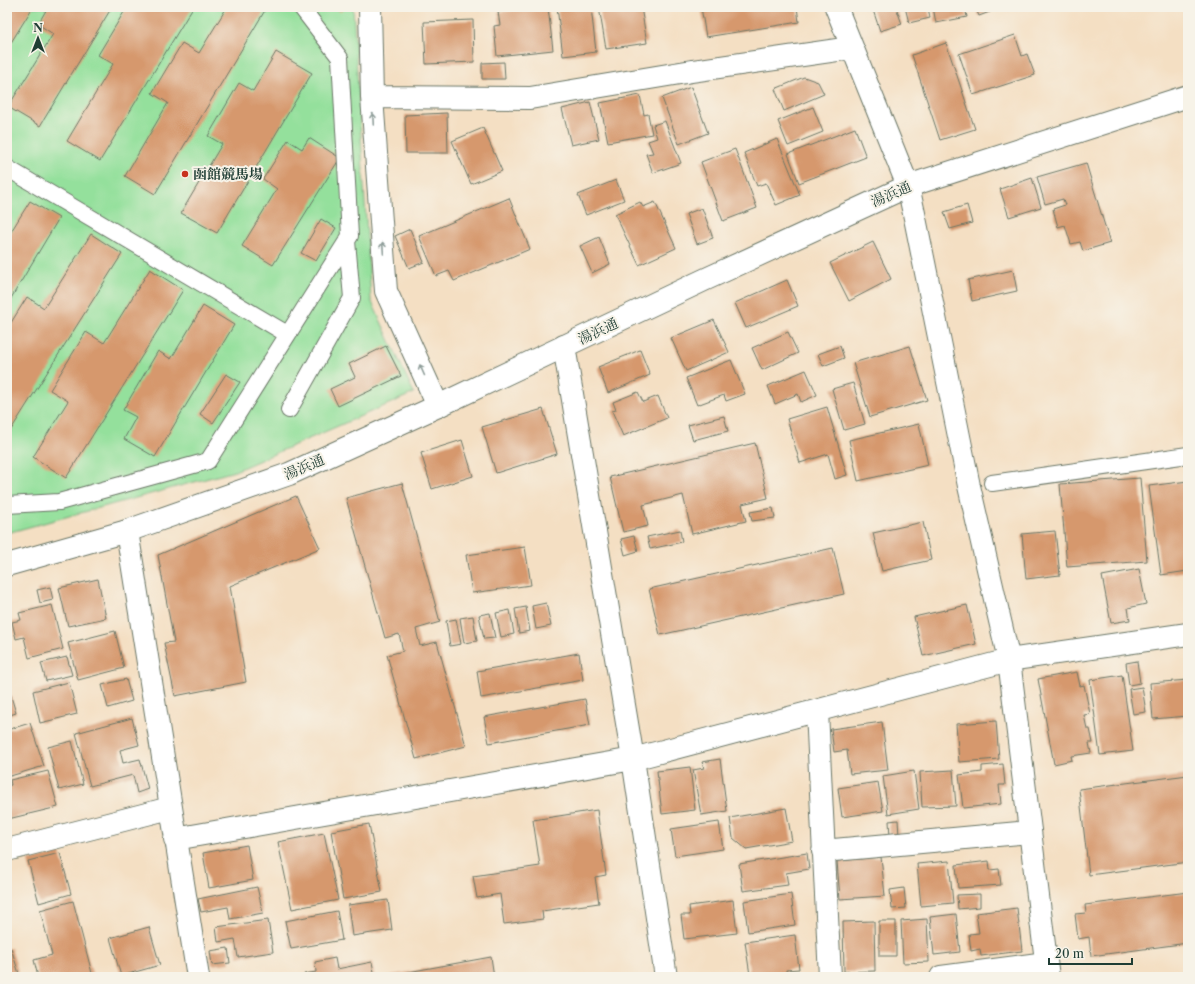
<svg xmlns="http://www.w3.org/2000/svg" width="1195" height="984" viewBox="0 0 1195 984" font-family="'Libre Caslon Text','Noto Serif JP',serif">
	<rect width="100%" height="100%" fill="#f7f3e8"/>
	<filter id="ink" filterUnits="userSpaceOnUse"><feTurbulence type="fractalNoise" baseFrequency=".025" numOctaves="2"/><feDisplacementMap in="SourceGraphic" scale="8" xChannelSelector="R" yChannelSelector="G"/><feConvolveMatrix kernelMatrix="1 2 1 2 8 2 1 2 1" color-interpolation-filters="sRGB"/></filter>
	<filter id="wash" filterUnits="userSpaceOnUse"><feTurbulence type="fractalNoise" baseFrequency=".012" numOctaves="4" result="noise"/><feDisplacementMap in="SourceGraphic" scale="16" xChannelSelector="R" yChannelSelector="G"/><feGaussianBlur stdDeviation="0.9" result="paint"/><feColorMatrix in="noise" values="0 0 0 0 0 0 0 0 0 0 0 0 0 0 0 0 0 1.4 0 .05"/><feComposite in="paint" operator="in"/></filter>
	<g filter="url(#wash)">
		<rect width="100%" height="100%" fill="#f4dfc3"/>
		<path fill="#94e09c" stroke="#5a8e68" d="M7,7H353L371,300L414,393L235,471L7,533Z"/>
		<g id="blocks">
			<path fill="#d6986d" d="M7,7H33L7,49Z
				M48,7H112L40,126L8,107L53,34L38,24Z
				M127,7H139L146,11L149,7H193L100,161L67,141L113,64L98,55Z
				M227,7H267L155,194L125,176L168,103L152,93L182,43L199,53Z
				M336,7H347L340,12Z
				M548,7L553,50L497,56L494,26L500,25L498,12Z
				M557,7H591L596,52L563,56Z
				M599,7H641L647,43L606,49Z
				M701,7H797L799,22L706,37Z
				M872,7H896L902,24L880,31Z
				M905,7H928L930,18L909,23Z
				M933,7H965L967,17L936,23Z
				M975,7H1003L979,16Z
				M473,20L474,62L426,64L424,22Z
				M1015,35L1022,56L1027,54L1035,75L973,95L959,54Z
				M946,43L975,129L940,140L912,55Z
				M276,52L312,73L217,233L181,213L222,144L208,136L239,83L253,91Z
				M504,62L505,79H482V63Z
				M804,77L818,82L824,94L784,111L775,89Z
				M691,87L708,133L679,144L662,98Z
				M640,95L644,115L648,114L652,134L608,142L600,103Z
				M590,102L599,139L571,145L562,109Z
				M813,107L823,132L788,146L778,121Z
				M447,113L448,153H406L405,115Z
				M665,121L681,163L653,173L646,154L653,153L648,141L657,138L653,125Z
				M483,128L502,171L471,184L452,141Z
				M855,128L866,157L799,183L788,154Z
				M309,138L340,158L273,265L242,246L277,189L263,179L288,140L302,149Z
				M777,139L800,195L776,205L766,183L757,186L744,153Z
				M735,149L757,208L723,221L701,162Z
				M1086,163L1110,243L1083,251L1080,242L1071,244L1065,225L1058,227L1053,209L1065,205L1063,199L1045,204L1037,177Z
				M1032,178L1041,207L1009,217L1000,189Z
				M616,180L624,200L586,215L578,195Z
				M509,198L530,249L454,281L449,271L436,276L419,236Z
				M30,201L59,218L7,305V238Z
				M640,202L643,207L655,202L676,248L639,265L615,214Z
				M967,205L972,223L950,229L944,212Z
				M702,208L713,238L697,244L686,214Z
				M321,219L336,228L316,261L301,253Z
				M410,229L424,262L409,268L395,236Z
				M91,234L122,254L7,436V368L10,364L7,362V329L27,297L44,308Z
				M599,237L610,264L592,273L580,246Z
				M873,242L891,279L849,301L830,263Z
				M150,269L183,290L66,478L33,457L68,401L50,390L86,332L104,343Z
				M1013,270L1017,291L972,301L968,280Z
				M787,280L798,306L746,328L735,303Z
				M203,306L234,325L155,457L124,439L136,417L123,410L158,351L171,359Z
				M714,320L729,352L686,371L671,338Z
				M788,332L798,353L762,370L752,348Z
				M386,346L401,376L338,406L330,389L355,377L349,364Z
				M840,346L844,358L823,366L818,354Z
				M910,346L927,400L870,417L853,363Z
				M640,350L650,375L608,393L598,367Z
				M731,360L745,394L726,401L724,395L697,405L686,378Z
				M806,370L817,395L801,402L798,394L775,404L768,386Z
				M226,374L240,382L213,423L200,414Z
				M853,383L865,424L844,430L832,389Z
				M638,392L643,402L658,396L667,418L623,436L612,411L616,410L613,402Z
				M827,407L847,475L835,479L828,454L800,463L787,419Z
				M543,409L557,454L496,473L482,427Z
				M724,416L728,431L693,440L688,425Z
				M919,424L928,465L858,481L849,440Z
				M462,440L473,476L432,489L421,453Z
				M755,443L768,498L742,504L746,521L692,534L683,495L643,505L648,526L623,532L610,477Z
				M1140,478L1147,561L1067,567L1060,484Z
				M1188,481V571L1161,575L1149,486Z
				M402,483L440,622L416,629L420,646L437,642L466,746L416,759L387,655L403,651L399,634L385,638L346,498Z
				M296,496L320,548L230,586L246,682L175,696L164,643L174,642L158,555Z
				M773,508L775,518L752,521L750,512Z
				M923,522L931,560L882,571L873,533Z
				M680,530L682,542L650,549L647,537Z
				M1055,531L1060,575L1026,579L1022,534Z
				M634,536L638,551L625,555L621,539Z
				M525,547L531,585L472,593L466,555Z
				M833,548L844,594L660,635L649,589Z
				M1139,569L1146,604L1128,608L1130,620L1111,623L1102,576Z
				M98,579L106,618L68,626L59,588Z
				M50,587L53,600L40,603L37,590Z
				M546,603L551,626L536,629L532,606Z
				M52,605L63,649L29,658L24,637L16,639L12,622L21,620L19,613Z
				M967,605L976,644L923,656L914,617Z
				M526,607L530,631L519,633L515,609Z
				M510,610L514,634L501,637L496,613Z
				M490,613L495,638L484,639L479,615Z
				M473,616L477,641L464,643L460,618Z
				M456,619L461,644L450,646L446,621Z
				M115,631L124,668L78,680L68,643Z
				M579,653L583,680L481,698L477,671Z
				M67,657L72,675L46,681L41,663Z
				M1137,661L1140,683L1129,685L1126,663Z
				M1077,672L1080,686L1084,685L1090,714L1084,715L1087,729H1090L1093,743H1089L1091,753L1071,756L1072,760L1054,764L1038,679Z
				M1122,675L1133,751L1100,755L1090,680Z
				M126,679L132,701L108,708L102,685Z
				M1188,680V716L1153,719L1150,683Z
				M69,682L77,714L40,723L33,691Z
				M7,683L16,713L7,716Z
				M1142,687L1146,712L1133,714L1129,689Z
				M585,699L590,725L489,743L484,717Z
				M132,718L139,745L120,750L123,763L140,759L148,789L137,793L133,775L90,786L76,733Z
				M996,721L999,759L959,762L956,724Z
				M882,722L888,770L850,774L847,750L834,752L831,729Z
				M30,723L44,766L7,777V730Z
				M72,741L83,784L59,790L48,747Z
				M720,759L727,811L701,815L693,770L704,768L702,762Z
				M1003,764L1005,785H999L1001,804L963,808L959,775L982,772V766Z
				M690,767L695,810L662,814L657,771Z
				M953,770L956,806L922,807L920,772Z
				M48,771L58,807L8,819L7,786L11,785L10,780Z
				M914,771L919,809L888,814L883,776Z
				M1188,775V862L1089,875L1079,789Z
				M878,782L883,811L842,817L838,788Z
				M786,808L792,841L746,849L733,838L730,818Z
				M597,810L606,875L595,877L599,903L542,911L543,919L504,924L500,894L477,898L473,876L540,866L533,820Z
				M898,820L899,837H890L889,821Z
				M719,822L723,849L675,856L671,829Z
				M369,824L382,892L343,899L331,831Z
				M324,833L338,900L292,909L278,842Z
				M247,845L253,880L209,888L203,853Z
				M60,853L71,894L39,903L28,861Z
				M807,853L809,869L786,873L788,885L743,891L739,864Z
				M881,857L885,896L840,899L837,861Z
				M949,861L953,903L921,906L917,864Z
				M989,861L990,870L999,869L1001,885L958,888L956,865Z
				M257,887L263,913L230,919L228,907L201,912L198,899Z
				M904,888L906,908L892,909L890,890Z
				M1188,892V943L1091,956L1089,937L1078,939L1075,914L1086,913L1085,905Z
				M791,894L795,925L748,932L744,901Z
				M980,894V907L958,909L957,895Z
				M388,900L392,930L352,936L348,905Z
				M733,900L737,933L684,939L681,915H690L689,906Z
				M73,901L93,977H38L34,960L52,955L40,910Z
				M1017,908L1022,951L981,956L980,949L971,951L969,934L979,933L976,913Z
				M337,911L342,940L291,949L285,921Z
				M956,914L960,952L934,955L930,917Z
				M927,919L929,962L903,963L901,921Z
				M268,920L273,952L238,957L235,939L218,942L216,927Z
				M874,921L875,971L844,972L843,922Z
				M879,921H896V956H879Z
				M149,927L160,965L121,976L110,938Z
				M795,935L799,969L786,970V976L761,977V974L750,975L745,942Z
				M11,948L20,977H7V949Z
				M228,948L230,963L212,965L210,951Z
				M491,957L494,977H386V976Z
				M335,958L337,969L372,962L375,977H305L304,974L316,972L315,962Z"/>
		</g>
	</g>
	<g filter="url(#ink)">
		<use href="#blocks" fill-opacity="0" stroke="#6a7666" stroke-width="1"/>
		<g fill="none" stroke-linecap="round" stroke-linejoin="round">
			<g stroke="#6a7666" stroke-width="18">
				<path id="lane" d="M7,168L287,334
					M289,410L352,298L347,241
					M992,483L1188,455
					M7,505L59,502L208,461L350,236L340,58L301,7"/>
			</g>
			<g stroke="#6a7666" stroke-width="24">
				<path id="street" d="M370,7L372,97L386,291L438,406
					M372,97L530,98L692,71L851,48
					M564,346L633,759L666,977
					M127,531L198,977
					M817,711L830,977
					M175,839L633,759L1009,660L1188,634
					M7,850L170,808
					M823,851L1030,832
					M941,977L1046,963"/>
			</g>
			<g stroke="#6a7666" stroke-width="24">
				<path id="secondary" d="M836,7L908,186L915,218L969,486L1009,660L1048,977
					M7,565L127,531L289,474L438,406L704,280L908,186L1188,96"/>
			</g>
			<use href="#lane" stroke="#fff" stroke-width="16"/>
			<use href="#street" stroke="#fff" stroke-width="22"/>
			<use href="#secondary" stroke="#fff" stroke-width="22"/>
		</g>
		<defs><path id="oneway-shaft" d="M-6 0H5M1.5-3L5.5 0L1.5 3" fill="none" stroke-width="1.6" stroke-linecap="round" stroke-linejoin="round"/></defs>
		<g stroke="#8f9e9a">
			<use href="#oneway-shaft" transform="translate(373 119) rotate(-93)"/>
			<use href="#oneway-shaft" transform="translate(383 248) rotate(-94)"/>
			<use href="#oneway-shaft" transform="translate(422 370) rotate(-114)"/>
		</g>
	</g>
	<circle fill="#c8321e" stroke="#f7f3e8" stroke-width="1.5" cx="185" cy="174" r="4"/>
	<g text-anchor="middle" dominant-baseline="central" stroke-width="4" stroke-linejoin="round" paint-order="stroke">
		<g font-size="14" font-weight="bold" fill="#1f3d34" stroke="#f7f3e8" text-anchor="start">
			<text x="193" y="174">函館競馬場</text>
		</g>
		<g font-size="14" fill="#1f3d34" stroke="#f7f3e8">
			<text transform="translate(891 194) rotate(-24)">湯浜通</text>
			<text transform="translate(598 331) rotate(-25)">湯浜通</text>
			<text transform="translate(304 467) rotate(-23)">湯浜通</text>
		</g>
	</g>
	<rect width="1195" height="984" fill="none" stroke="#f7f3e8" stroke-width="24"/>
	<g transform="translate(38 38)" stroke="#f7f3e8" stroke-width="3" paint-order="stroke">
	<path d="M0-3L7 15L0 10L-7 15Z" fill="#1f3d34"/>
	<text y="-6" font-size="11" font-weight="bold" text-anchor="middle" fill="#1f3d34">N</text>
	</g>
	<path d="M1049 958v6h83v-6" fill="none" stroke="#1f3d34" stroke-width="2"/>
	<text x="1055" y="958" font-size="12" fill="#1f3d34" stroke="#f7f3e8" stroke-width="3" paint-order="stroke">20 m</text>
</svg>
